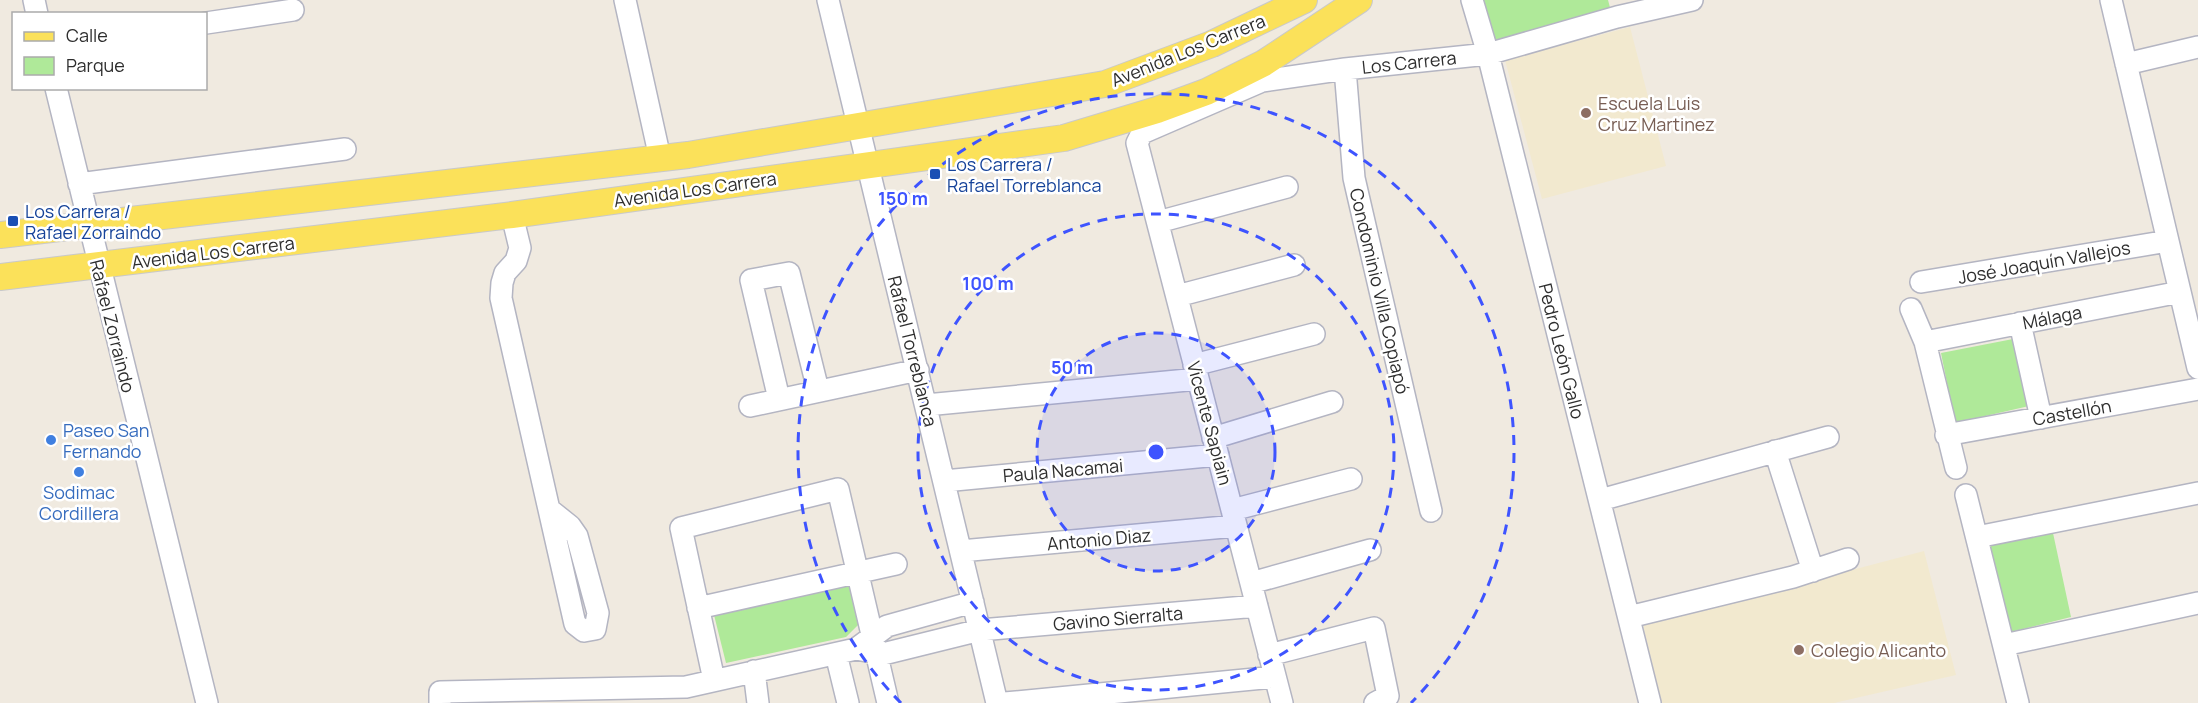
<svg xmlns="http://www.w3.org/2000/svg" width="2198" height="703" viewBox="0 0 2198 703" font-family="Manrope,sans-serif">
	<rect width="100%" height="100%" fill="#f0eae0"/>
	<path fill="#f2e9cf" d="M1630,27L1666,166L1542,199L1505,60Z
		M1924,551L1956,675L1834,703H1661L1643,625Z"/>
	<path fill="#afe999" d="M1479,0H1608L1612,15L1495,48Z
		M2013,339L2029,406L1955,423L1941,353Z
		M2053,533L2071,617L2011,632L1990,544Z
		M850,582L859,624L846,637L726,663L714,615Z"/>
	<g fill="none" stroke-linecap="round" stroke-linejoin="round">
		<g stroke="#b4b5c2" stroke-width="24">
			<path id="minor" d="M34,0L37,14
				M625,0L660,158
				M828,0L997,703
				M1472,0L1488,54L1650,703
				M2111,0L2198,368
				M206,23L293,10
				M2126,64L2198,47
				M1345,69L1354,178L1431,511
				M56,88L207,703
				M79,184L345,149
				M512,215L520,248L516,261L505,273L502,283L501,298L575,624L584,631L595,629L598,613L577,536L570,526L550,510
				M1158,222L1287,187
				M1921,282L2168,241
				M1177,296L1294,265
				M1911,309L1925,342L1956,468
				M2020,323L2041,418
				M1925,342L2180,292
				M1194,365L1314,334
				M779,399L751,280L789,273L818,390
				M926,405L1198,379
				M750,406L918,370
				M1946,435L2198,389
				M1213,438L1332,402
				M1775,451L1813,571
				M944,481L1218,455
				M1966,495L2018,703
				M1600,500L1828,437
				M1232,510L1351,479
				M1977,537L2198,493
				M961,551L1236,526
				M1251,583L1370,550
				M973,602L887,626L856,649L883,654L980,630L1257,606
				M698,608L896,564
				M1629,617L1793,577L1848,559
				M2004,645L2198,603
				M836,654L848,703
				M1269,655L1374,628L1388,696L1375,703
				M754,671L758,703
				M714,680L681,528L838,489L888,703
				M440,703V692L686,687L856,649
				M1005,703L1275,677
				M1282,703L1137,143L1142,133L1262,81L1345,69L1488,54L1617,17L1692,0"/>
		</g>
		<g stroke="#c9c9c9" stroke-width="28">
			<path id="major" d="M0,235L688,155L1105,84L1212,44L1304,0
				M0,277L512,215L1064,138L1157,110L1206,92L1264,63L1359,0"/>
		</g>
		<use href="#minor" stroke="#fff" stroke-width="21"/>
		<use href="#major" stroke="#fbe15a" stroke-width="26"/>
	</g>
	<circle cx="1156" cy="452" r="119" fill="#3e54ff" fill-opacity=".12"/>
	<g fill="none" stroke="#3e54ff" stroke-width="3" stroke-dasharray="10 8">
		<circle cx="1156" cy="452" r="119"/>
		<circle cx="1156" cy="452" r="238"/>
		<path d="M901 703A358 358 0 1 1 1411 703"/>
	</g>
	<g fill="#8d6e63" stroke="#fff" stroke-width="2">
		<circle cx="1586" cy="113" r="6"/>
		<circle cx="1799" cy="650" r="6"/>
	</g>
	<g fill="#1a4fb4" stroke="#fff" stroke-width="2">
		<rect x="929" y="168" width="12" height="12" rx="3"/>
		<rect x="7" y="215" width="12" height="12" rx="3"/>
	</g>
	<g fill="#3f7fe0" stroke="#fff" stroke-width="2">
		<circle cx="51" cy="440" r="6"/>
		<circle cx="79" cy="472" r="6"/>
	</g>
	<g text-anchor="middle" dominant-baseline="central" stroke-width="5" stroke-linejoin="round" paint-order="stroke">
		<g font-size="18" fill="#2e2e2e" stroke="#fff">
			<text transform="translate(1188 50) rotate(-22)">Avenida Los Carrera</text>
			<text transform="translate(1409 62) rotate(-6)">Los Carrera</text>
			<text transform="translate(695 189) rotate(-8)">Avenida Los Carrera</text>
			<text transform="translate(213 252) rotate(-7)">Avenida Los Carrera</text>
			<text transform="translate(2044 262) rotate(-10)">José Joaquín Vallejos</text>
			<text transform="translate(1380 291) rotate(77)">Condominio Villa Copiapó</text>
			<text transform="translate(2052 317) rotate(-11)">Málaga</text>
			<text transform="translate(113 326) rotate(76)">Rafael Zorraindo</text>
			<text transform="translate(913 351) rotate(76)">Rafael Torreblanca</text>
			<text transform="translate(1562 351) rotate(76)">Pedro León Gallo</text>
			<text transform="translate(2072 412) rotate(-10)">Castellón</text>
			<text transform="translate(1210 423) rotate(75)">Vicente Sapiain</text>
			<text transform="translate(1063 470) rotate(-5)">Paula Nacamai</text>
			<text transform="translate(1099 539) rotate(-5)">Antonio Diaz</text>
			<text transform="translate(1118 618) rotate(-5)">Gavino Sierralta</text>
		</g>
		<g font-size="18" fill="#785e54" stroke="#fff" text-anchor="start">
			<text x="1598" y="103">Escuela Luis<tspan x="1598" dy="21">Cruz Martinez</tspan></text>
			<text x="1811" y="650">Colegio Alicanto</text>
		</g>
		<g font-size="18" fill="#164399" stroke="#fff" text-anchor="start">
			<text x="947" y="164">Los Carrera /<tspan x="947" dy="21">Rafael Torreblanca</tspan></text>
			<text x="25" y="211">Los Carrera /<tspan x="25" dy="21">Rafael Zorraindo</tspan></text>
		</g>
		<g font-size="18" fill="#366cbe" stroke="#fff" text-anchor="start">
			<text x="63" y="430">Paseo San<tspan x="63" dy="21">Fernando</tspan></text>
			<text x="79" y="492" text-anchor="middle">Sodimac<tspan x="79" dy="21">Cordillera</tspan></text>
		</g>
	</g>
	<circle cx="1156" cy="452" r="9" fill="#3e54ff" stroke="#fff" stroke-width="3"/>
	<g font-size="18" text-anchor="middle" font-weight="bold" fill="#3e54ff" stroke="#fff" stroke-width="5" stroke-linejoin="round" paint-order="stroke">
		<text x="903" y="205">150 m</text>
		<text x="988" y="290">100 m</text>
		<text x="1072" y="374">50 m</text>
	</g>
	<rect x="12" y="12" width="195" height="78" fill="#ffffff" stroke="#ababab" stroke-width="1.5"/>
	<rect x="24" y="32" width="30" height="9" fill="#fbe15a" stroke="#ababab" stroke-width="1.5"/>
	<text x="66" y="42" font-size="18" fill="#2e2e2e">Calle</text>
	<rect x="24" y="57" width="30" height="18" fill="#afe999" stroke="#ababab" stroke-width="1.5"/>
	<text x="66" y="72" font-size="18" fill="#2e2e2e">Parque</text>
</svg>
